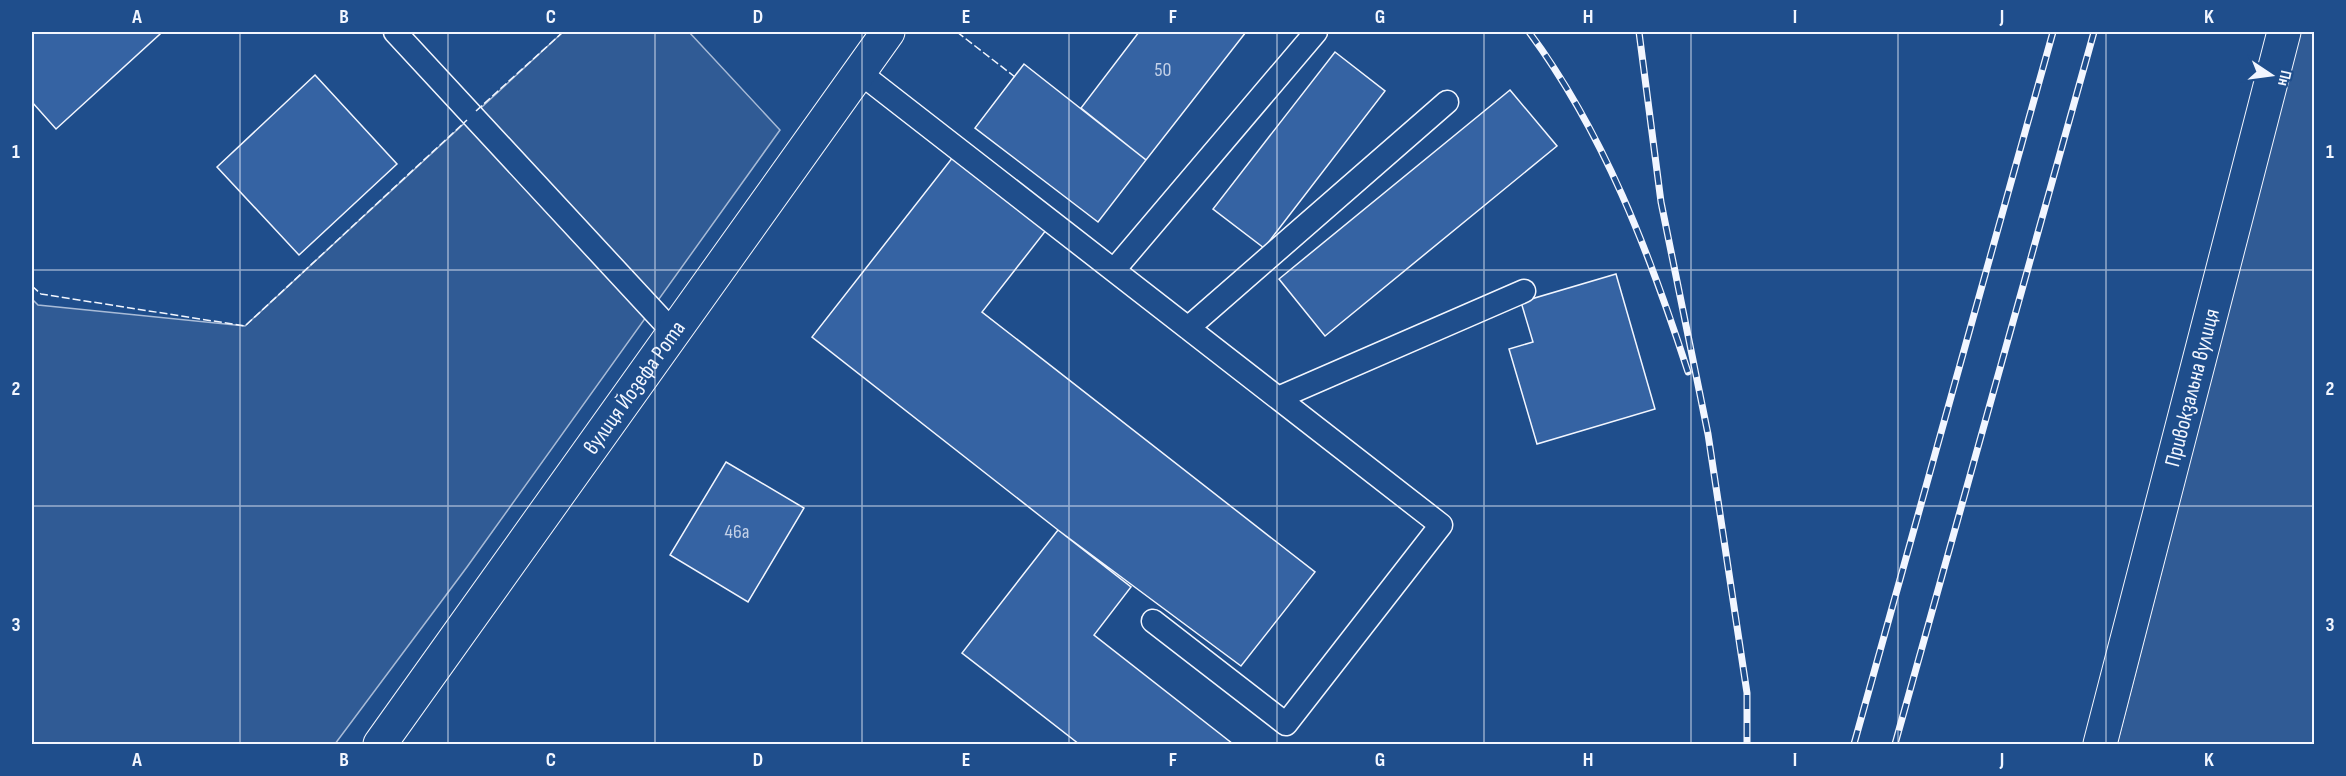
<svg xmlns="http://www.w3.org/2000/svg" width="2346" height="776" viewBox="0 0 2346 776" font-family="'Sofia Sans Condensed',sans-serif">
	<rect width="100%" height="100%" fill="#1f4e8c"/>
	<path fill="#305b95" stroke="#a8bbd7" stroke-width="1.5" d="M563,32H689L780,130L467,567L335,744H32V299L38,305L245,326Z
		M2300,32H2314V744H2117Z"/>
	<path fill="#3563a3" stroke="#f2f6ff" stroke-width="1.5" d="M32,32H157L160,34L56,129L32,102Z
		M1139,32H1246L1146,160L1081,108Z
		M1335,52L1385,91L1264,248L1213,209Z
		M1024,64L1146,160L1098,222L975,128Z
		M315,75L397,164L299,255L217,167Z
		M1510,90L1557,146L1325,336L1279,279Z
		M953,157L1047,229L982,312L1315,572L1241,666L1058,530L812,337Z
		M1616,274L1655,409L1537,444L1509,349L1533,342L1521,302Z
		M726,462L804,508L748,602L670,555Z
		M1058,530L1131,587L1094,635L1233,744H1079L962,653Z"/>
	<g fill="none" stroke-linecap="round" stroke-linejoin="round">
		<g stroke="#f2f6ff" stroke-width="25">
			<path id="lane" d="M395,32L673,332
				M859,72L1441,525L1286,724L1153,621
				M1114,270L1316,32
				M1188,328L1447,102
				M1278,398L1524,291"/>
		</g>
		<g stroke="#f2f6ff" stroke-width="35">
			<g id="street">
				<path id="s1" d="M380,744L888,32"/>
				<path id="s2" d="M2100,744L2284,32"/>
			</g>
		</g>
		<use href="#lane" stroke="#1f4e8c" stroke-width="22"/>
		<use href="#street" stroke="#1f4e8c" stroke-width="33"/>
		<g stroke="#f2f6ff" stroke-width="7">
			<path id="rail" d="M1529,32C1604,133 1649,252 1688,372
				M1639,32L1661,202L1708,434L1747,693V744
				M1854,744L2053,32
				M1895,744L2094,32"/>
		</g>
		<use href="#rail" stroke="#1f4e8c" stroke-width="4.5" stroke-dasharray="14" stroke-linecap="butt"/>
		<path stroke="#f2f6ff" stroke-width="1.5" stroke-dasharray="8 3" stroke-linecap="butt" d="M957,32L1015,77
			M476,111L563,32
			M32,286L41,294L245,326L467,120"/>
	</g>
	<path fill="none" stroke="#f2f6ff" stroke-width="1.5" stroke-opacity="0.55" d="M240,32V744M448,32V744M655,32V744M862,32V744M1069,32V744M1277,32V744M1484,32V744M1691,32V744M1898,32V744M2106,32V744M32,270H2314M32,506H2314"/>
	<g text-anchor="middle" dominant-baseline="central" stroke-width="4.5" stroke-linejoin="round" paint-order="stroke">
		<g font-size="20" fill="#c3d1e8">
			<text x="1163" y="70">50</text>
			<text x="737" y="532">46а</text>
		</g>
		<g font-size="22" fill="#f2f6ff" stroke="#1f4e8c">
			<text stroke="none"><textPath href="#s1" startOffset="438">вулиця Йозефа Рота</textPath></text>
			<text stroke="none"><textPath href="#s2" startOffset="368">Привокзальна вулиця</textPath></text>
		</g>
	</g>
	<rect width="2346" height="776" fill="none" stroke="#1f4e8c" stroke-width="66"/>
	<g transform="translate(2271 75) rotate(103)" stroke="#1f4e8c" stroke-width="4.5" paint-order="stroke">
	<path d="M0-4.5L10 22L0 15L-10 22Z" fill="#f2f6ff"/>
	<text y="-9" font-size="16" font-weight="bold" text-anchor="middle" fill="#f2f6ff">Пн</text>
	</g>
	<rect x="33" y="33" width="2280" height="710" fill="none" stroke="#f2f6ff" stroke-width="2"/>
	<g font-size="20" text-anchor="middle" font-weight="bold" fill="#f2f6ff">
		<text x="137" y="23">A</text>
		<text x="344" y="23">B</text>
		<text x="551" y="23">C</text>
		<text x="758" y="23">D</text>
		<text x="966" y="23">E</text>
		<text x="1173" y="23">F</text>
		<text x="1380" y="23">G</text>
		<text x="1588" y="23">H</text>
		<text x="1795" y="23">I</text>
		<text x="2002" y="23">J</text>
		<text x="2209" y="23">K</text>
		<text x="16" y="158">1</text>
		<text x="2330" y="158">1</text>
		<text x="16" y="395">2</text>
		<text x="2330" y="395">2</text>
		<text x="16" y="631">3</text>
		<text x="2330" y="631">3</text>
		<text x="137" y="766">A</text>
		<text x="344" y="766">B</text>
		<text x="551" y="766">C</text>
		<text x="758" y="766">D</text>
		<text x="966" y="766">E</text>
		<text x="1173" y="766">F</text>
		<text x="1380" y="766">G</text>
		<text x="1588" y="766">H</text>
		<text x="1795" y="766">I</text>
		<text x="2002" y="766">J</text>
		<text x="2209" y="766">K</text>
	</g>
</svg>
